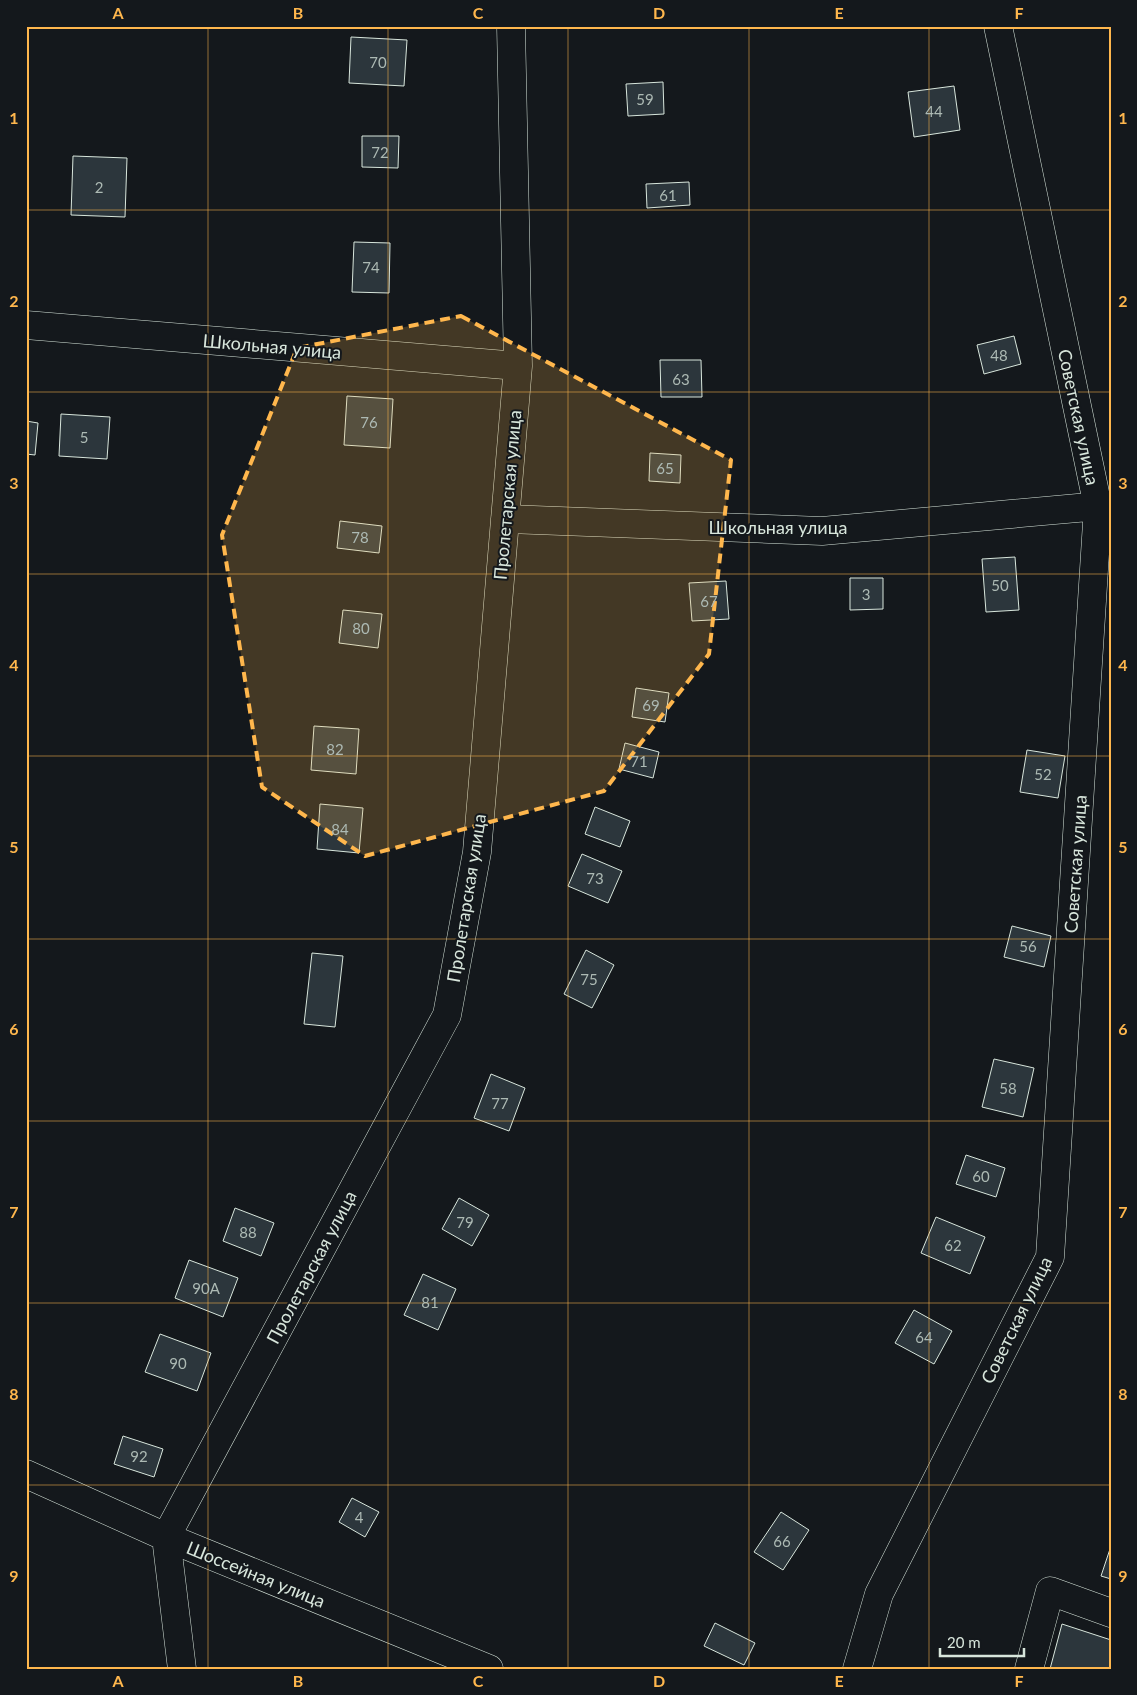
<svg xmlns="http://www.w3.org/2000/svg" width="1137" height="1695" viewBox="0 0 1137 1695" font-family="Lato,sans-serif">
	<rect width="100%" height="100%" fill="#14181c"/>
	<path fill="#2c363c" stroke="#d8e6dc" d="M351,37L407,40L404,86L349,83Z
		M663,82L664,114L628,116L626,84Z
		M954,86L960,130L914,137L908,92Z
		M362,136H399L398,168L362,167Z
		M73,156L127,158L125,217L71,215Z
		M689,182L690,205L647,208L646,184Z
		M354,242L390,243L389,293L352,292Z
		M1014,336L1021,364L984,374L977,345Z
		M660,360H701L702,397H661Z
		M347,396L393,399L390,448L344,445Z
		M61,414L110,417L107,459L59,456Z
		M26,421L38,423L35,455L26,454Z
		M650,453L681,455L680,483L649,481Z
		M340,521L382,526L379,553L337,548Z
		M1015,557L1019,610L986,612L982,559Z
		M850,578H883V609L850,610Z
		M726,581L729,619L692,621L689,583Z
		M343,610L382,614L378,648L339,643Z
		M636,688L669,693L665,722L632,717Z
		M314,726L359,729L356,774L311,770Z
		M625,743L659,752L653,778L619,769Z
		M1027,750L1065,756L1058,798L1020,792Z
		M320,804L363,808L359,853L317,849Z
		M595,807L630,821L620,847L585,834Z
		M582,854L622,871L608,903L568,886Z
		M1012,926L1051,936L1044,967L1004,957Z
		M586,950L614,965L592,1008L564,994Z
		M312,953L343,956L335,1027L304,1024Z
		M994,1059L1034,1068L1023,1117L982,1107Z
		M491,1074L525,1088L509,1131L474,1118Z
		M966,1155L1005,1168L996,1197L956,1184Z
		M459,1198L489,1215L472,1246L442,1229Z
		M235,1208L274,1223L261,1256L223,1241Z
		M936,1217L985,1237L970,1274L921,1253Z
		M189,1260L238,1278L223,1317L175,1298Z
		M423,1274L456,1289L438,1330L404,1315Z
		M914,1310L952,1331L934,1364L895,1343Z
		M160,1334L211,1353L197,1391L145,1372Z
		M123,1436L163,1449L154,1477L114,1464Z
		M352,1498L379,1512L365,1537L339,1522Z
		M781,1512L809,1530L783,1570L754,1552Z
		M1110,1549H1111V1579L1101,1576Z
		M715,1623L755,1643L744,1665L704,1646Z
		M1062,1624L1111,1640V1669H1050Z"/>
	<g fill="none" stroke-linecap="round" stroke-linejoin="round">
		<g stroke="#d8e6dc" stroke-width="29">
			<path id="minor" d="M26,325L518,366
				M505,519L822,531L1111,505
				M26,1474L166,1537L489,1669
				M182,1669L166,1537L447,1015L477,852L518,366L511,26
				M857,1669L879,1594L1050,1257L1098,507L998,26
				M1029,1669L1050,1591L1111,1613"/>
		</g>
		<use href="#minor" stroke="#14181c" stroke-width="28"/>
	</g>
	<path fill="#ffb74d" fill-opacity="0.2" stroke="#ffb74d" stroke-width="4" stroke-dasharray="10 6" stroke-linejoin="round" d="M461,316L731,460L709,654L604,791L365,856L262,787L222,535L297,348Z"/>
	<path fill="none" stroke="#ffb74d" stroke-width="1" stroke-opacity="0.55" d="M208,26V1669M388,26V1669M568,26V1669M749,26V1669M929,26V1669M26,210H1111M26,392H1111M26,574H1111M26,756H1111M26,939H1111M26,1121H1111M26,1303H1111M26,1485H1111"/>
	<g text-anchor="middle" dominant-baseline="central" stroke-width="4" stroke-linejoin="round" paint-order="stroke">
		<g font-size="15" fill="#adbab4">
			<text x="378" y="62">70</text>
			<text x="645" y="99">59</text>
			<text x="934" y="111">44</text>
			<text x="380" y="152">72</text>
			<text x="99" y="187">2</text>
			<text x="668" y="195">61</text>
			<text x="371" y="267">74</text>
			<text x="999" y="355">48</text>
			<text x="681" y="379">63</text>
			<text x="369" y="422">76</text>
			<text x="84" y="437">5</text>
			<text x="665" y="468">65</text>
			<text x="360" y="537">78</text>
			<text x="1000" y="585">50</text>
			<text x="866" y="594">3</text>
			<text x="709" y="601">67</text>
			<text x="361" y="628">80</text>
			<text x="651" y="705">69</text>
			<text x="335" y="749">82</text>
			<text x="639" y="761">71</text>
			<text x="1043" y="774">52</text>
			<text x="340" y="829">84</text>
			<text x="595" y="878">73</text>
			<text x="1028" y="946">56</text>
			<text x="589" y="979">75</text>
			<text x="1008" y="1088">58</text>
			<text x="500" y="1103">77</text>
			<text x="981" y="1176">60</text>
			<text x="465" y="1222">79</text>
			<text x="248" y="1232">88</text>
			<text x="953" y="1245">62</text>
			<text x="206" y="1288">90А</text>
			<text x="430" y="1302">81</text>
			<text x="924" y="1337">64</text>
			<text x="178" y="1363">90</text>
			<text x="139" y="1456">92</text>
			<text x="359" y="1517">4</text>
			<text x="782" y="1541">66</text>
		</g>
		<g font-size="18" fill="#d8e6dc" stroke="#14181c">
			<text transform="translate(272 346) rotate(5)">Школьная улица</text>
			<text transform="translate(1079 417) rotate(78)">Советская улица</text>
			<text transform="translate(507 495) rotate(-85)">Пролетарская улица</text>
			<text x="778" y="527">Школьная улица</text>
			<text transform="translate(1075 864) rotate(-86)">Советская улица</text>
			<text transform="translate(466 898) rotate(-81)">Пролетарская улица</text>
			<text transform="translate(311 1267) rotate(-62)">Пролетарская улица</text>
			<text transform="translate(1016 1320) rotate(-64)">Советская улица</text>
			<text transform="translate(256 1574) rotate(22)">Шоссейная улица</text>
		</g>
	</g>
	<rect width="1137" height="1695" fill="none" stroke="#14181c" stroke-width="55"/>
	<path d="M940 1648v8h84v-8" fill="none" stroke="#d8e6dc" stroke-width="2.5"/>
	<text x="947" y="1648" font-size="15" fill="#d8e6dc" stroke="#14181c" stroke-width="4" paint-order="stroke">20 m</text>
	<rect x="28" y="28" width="1082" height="1640" fill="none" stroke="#ffb74d" stroke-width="2"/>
	<g font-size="16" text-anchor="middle" font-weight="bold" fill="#ffb74d">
		<text x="118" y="19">A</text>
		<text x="298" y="19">B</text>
		<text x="478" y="19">C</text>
		<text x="659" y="19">D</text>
		<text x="839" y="19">E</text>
		<text x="1019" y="19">F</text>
		<text x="14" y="124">1</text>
		<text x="1123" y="124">1</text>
		<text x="14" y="307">2</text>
		<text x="1123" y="307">2</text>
		<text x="14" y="489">3</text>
		<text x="1123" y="489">3</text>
		<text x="14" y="671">4</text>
		<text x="1123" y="671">4</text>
		<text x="14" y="853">5</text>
		<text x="1123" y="853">5</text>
		<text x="14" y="1035">6</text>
		<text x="1123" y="1035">6</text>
		<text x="14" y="1218">7</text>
		<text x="1123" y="1218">7</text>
		<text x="14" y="1400">8</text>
		<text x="1123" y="1400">8</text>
		<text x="14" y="1582">9</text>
		<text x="1123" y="1582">9</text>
		<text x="118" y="1687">A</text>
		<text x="298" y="1687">B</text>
		<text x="478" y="1687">C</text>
		<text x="659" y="1687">D</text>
		<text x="839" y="1687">E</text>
		<text x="1019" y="1687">F</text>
	</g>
</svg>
